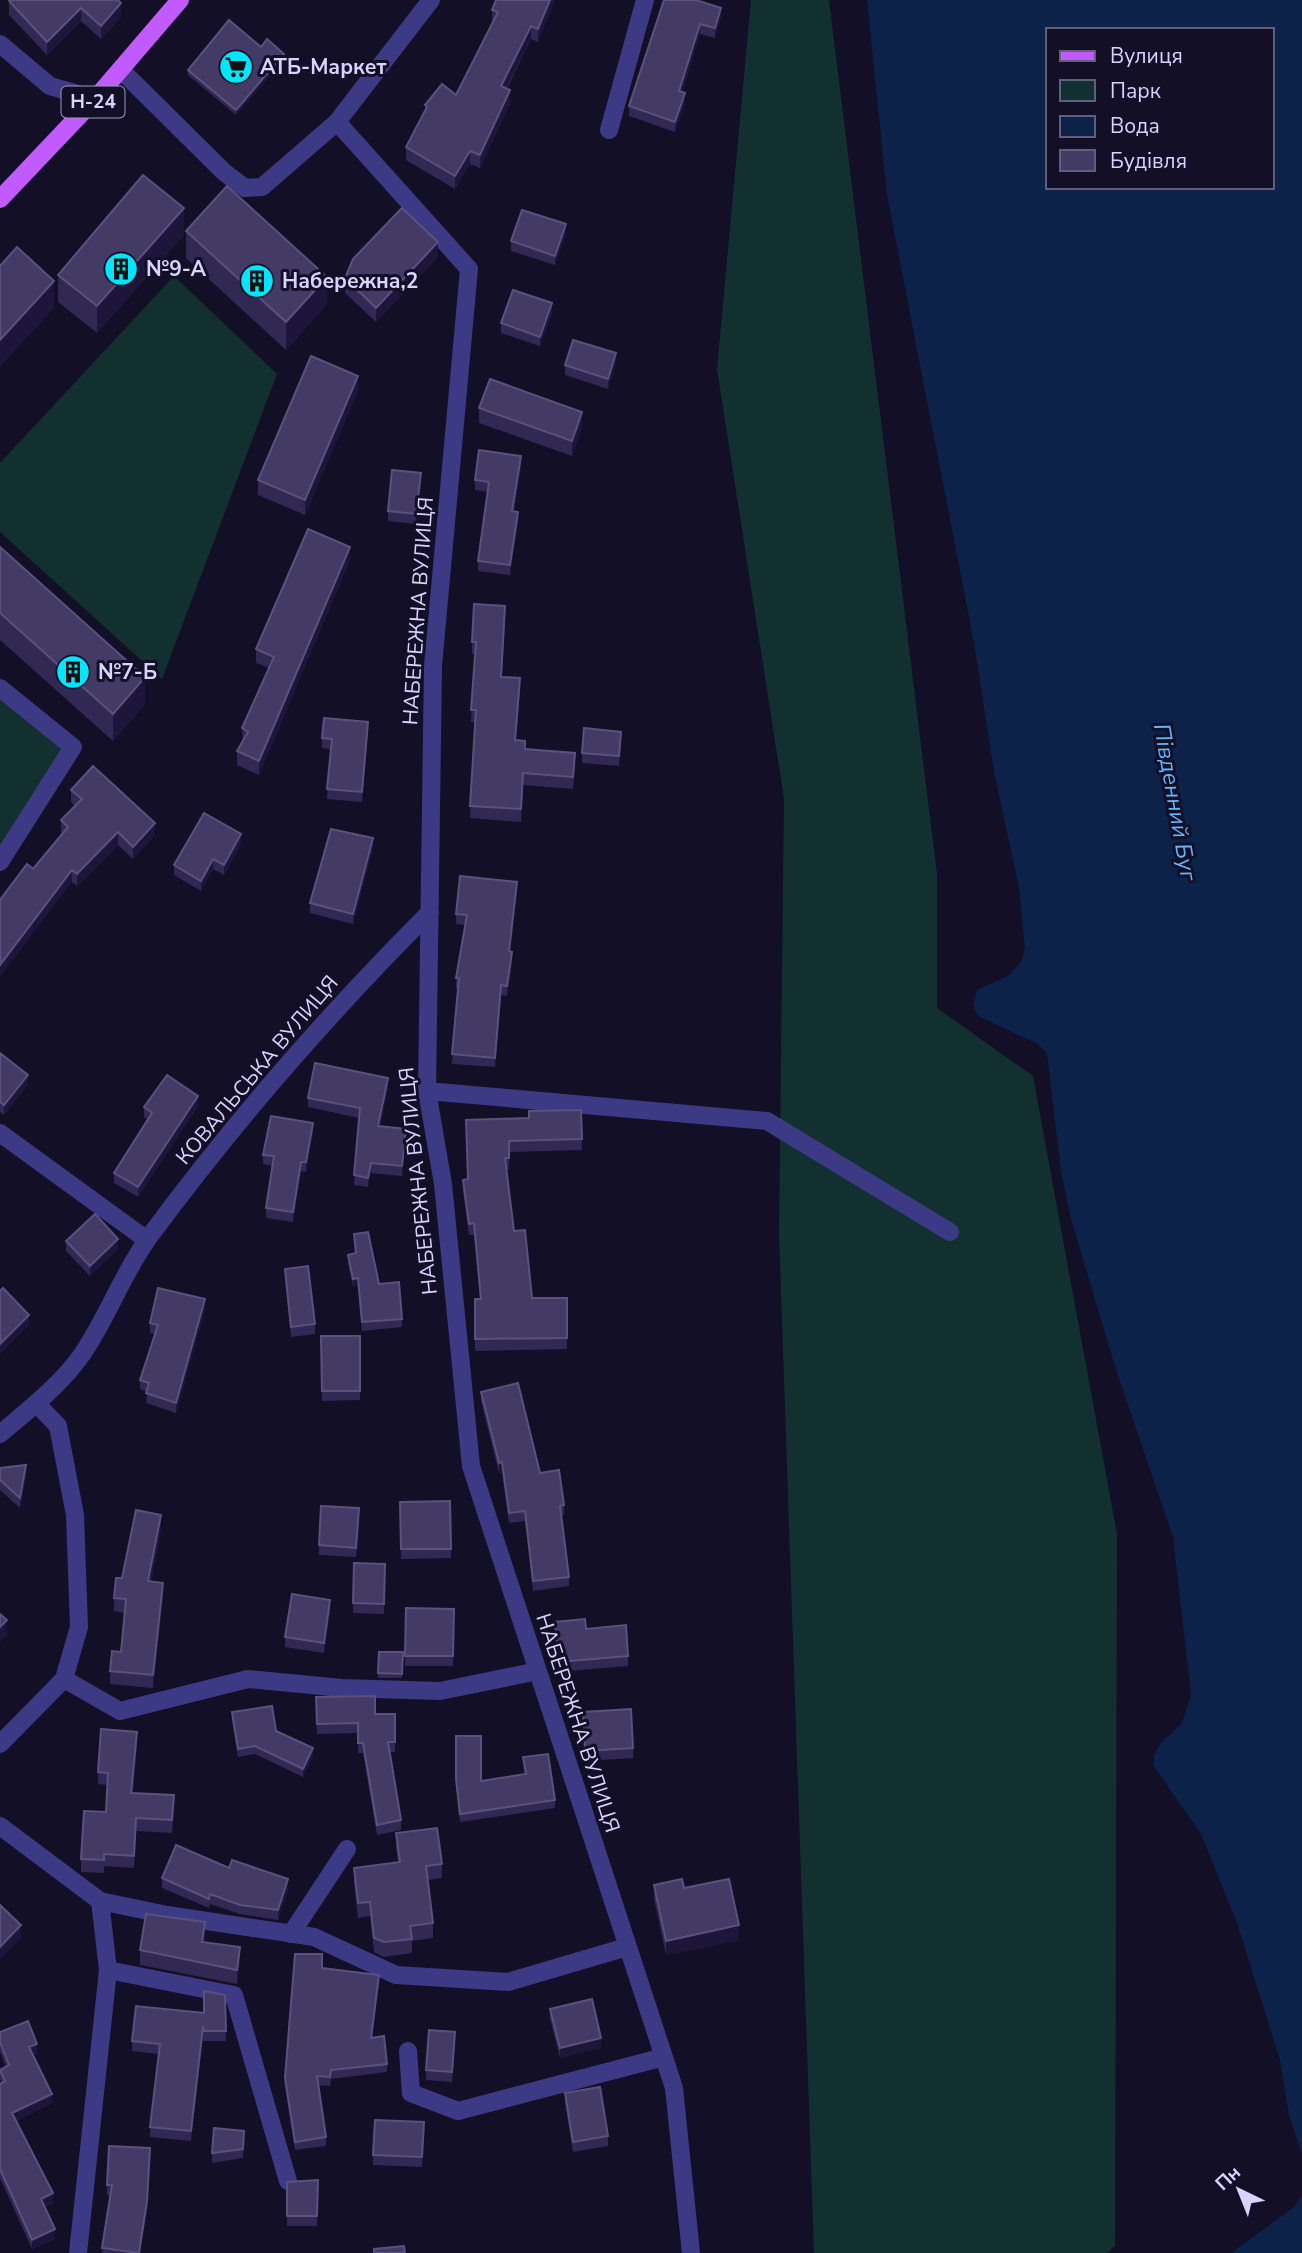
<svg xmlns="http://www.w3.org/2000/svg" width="1302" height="2253" viewBox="0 0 1302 2253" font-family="'Nunito Sans',sans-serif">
	<rect width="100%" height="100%" fill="#130f26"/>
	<path fill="#12302f" d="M751,0H829L937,874V1008L1033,1076L1117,1534L1115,2246L1107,2253H814L779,1234L784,799L717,369Z
		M174,276L277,374L162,679L0,532V463Z
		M0,697L65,747L0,851Z"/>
	<path fill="#0c2248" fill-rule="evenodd" d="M867,0H1302V2155L1289,2115L1280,2060L1237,1923L1201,1834L1153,1765L1154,1755L1161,1743L1182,1723L1191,1695L1173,1537L1116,1370L1071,1219L1061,1172L1047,1054L1038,1044L978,1016L973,1006L977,990L1008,976L1021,962L1025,948L1019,888L994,772L974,643L887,195ZM1048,30H1272V187H1048Z
		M1302,2195V2253H1231L1293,2208Z"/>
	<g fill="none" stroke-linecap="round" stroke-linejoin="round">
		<path stroke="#3d3a85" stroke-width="18" d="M0,44L50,86L95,99
			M121,70L224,172L245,188L262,187L337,122L469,269L433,666L427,1091L443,1184L471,1466L674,2088L691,2253
			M337,122L431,0
			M609,130L645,0
			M0,688L73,747L0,862
			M427,1091L767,1121L950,1232
			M0,1133L147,1240
			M0,1434C28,1410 62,1384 83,1353C108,1316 123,1273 149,1237C234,1122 329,1013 430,912
			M64,1679L120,1711L248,1679L342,1688L440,1691L538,1671
			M0,1744L64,1679L79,1627L75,1515L58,1426L36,1403
			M0,1826L100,1901L167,1915L314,1937L396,1975L508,1982L627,1947
			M291,1934L347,1849
			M108,1970L234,1995L288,2181
			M408,2051L411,2093L458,2111L664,2057
			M78,2253L108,1970L100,1901"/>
		<path stroke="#c25bff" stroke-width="18" d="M0,199L95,99L180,0"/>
	</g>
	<path fill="#312854" d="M118,0L121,17L101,39L81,21L47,55L9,15V1Z
		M496,0H555L538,42L531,39L507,89L510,104L480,168L470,164L455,189L406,160V147L425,111V105L456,95L492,23V10Z
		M664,0L721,17L715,38L700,34L682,92L685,102L675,132L629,116V106Z
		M261,47L284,59L236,115L188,75V70Z
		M186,231L327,304L286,350L186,258Z
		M566,234L555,265L511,251V241Z
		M184,235L97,333L58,302V275Z
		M438,257L376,322L345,293V278Z
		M552,313L540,346L501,333V323Z
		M616,363L608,389L565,375V365Z
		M358,391L305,515L258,495V480Z
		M479,408L582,427L572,456L479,423Z
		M521,466L514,512L518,522L510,575L478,571V561L488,492L475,490V480Z
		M421,483L416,524L388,521V511Z
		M0,547L145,704L113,741L0,640Z
		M350,560L259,775L237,765V751L243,742L242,728L269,668L256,663V649Z
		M505,618L502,677L520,690L516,740L525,749L575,765L573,789L523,785L521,822L470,818L475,722H471L475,654H472V642Z
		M368,732L362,802L327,799L331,749L322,748V738Z
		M621,742L619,766L582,763V753Z
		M71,790L155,835L133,859L118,845L77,886L72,882L33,869L63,834L61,833V820L75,806L71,802Z
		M241,844L224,875L213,869L201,891L174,875V865Z
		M373,848L353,924L310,913V903Z
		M517,892L510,952L512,962L507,996L501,995L495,1067L452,1064L458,988H456V978L465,925L456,924V914Z
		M0,1053L28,1085L4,1115L0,1112Z
		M388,1088L380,1126L406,1139L402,1176L371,1173L368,1187L354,1185L359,1118L308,1107V1098Z
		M198,1106L138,1197L114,1183V1173L148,1120L144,1117V1107Z
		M581,1110L582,1150L509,1152V1169H507L514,1231L532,1298H567V1349L475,1351V1299H480L474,1235H469L463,1191V1180L467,1179L529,1118Z
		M313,1133L306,1172L301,1171L293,1222L266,1218V1208L272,1166L263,1164V1155Z
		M354,1234L379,1284L402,1319V1327L362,1331L358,1286L353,1287L348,1263V1255L355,1253Z
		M66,1241L118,1249L90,1276L66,1251Z
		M285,1269L315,1324V1334L291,1337L285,1279Z
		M205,1309L176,1413L146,1403L147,1392L140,1389V1380L155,1334L150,1333V1323Z
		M321,1336H360V1400L322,1401Z
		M481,1392L564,1505V1515L561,1516L569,1577V1586L533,1591L525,1521L509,1523L502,1472L499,1473L481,1401Z
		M0,1468L26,1475L20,1508L0,1490Z
		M450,1501L451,1558L401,1559L400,1502Z
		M359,1518L356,1557L319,1555V1545Z
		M161,1529L151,1582L163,1597L153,1688L110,1684V1671L121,1652L125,1613L114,1611V1598L122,1578Z
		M354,1563L385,1564L384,1614L353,1613Z
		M406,1608L454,1609L453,1666H405Z
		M330,1610L324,1653L285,1647V1637Z
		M555,1622L628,1656V1666L558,1672Z
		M379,1652H403L402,1678H378Z
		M316,1697L375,1714H395V1752H389L401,1820V1830L377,1835L363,1753H358V1733L317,1734Z
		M232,1712L276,1731L313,1756L303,1777L255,1754L238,1757L232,1721Z
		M583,1722L633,1748V1758L585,1761Z
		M456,1736L481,1781L525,1774L523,1757L555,1800V1808L460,1822L456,1787Z
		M137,1744L133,1793L174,1807L172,1833L136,1831L134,1868L104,1866V1873L81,1872V1859L106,1812L108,1785L98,1784V1772Z
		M396,1833L442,1864V1878L428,1880L433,1923V1938L412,1941V1953L384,1957L374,1952L370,1916L358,1918L354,1882V1868L398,1862L396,1848Z
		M229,1868L288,1889L278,1920L240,1914L210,1904L209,1908L162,1888V1878Z
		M654,1885L684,1888L739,1940L666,1955L654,1899Z
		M205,1937L204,1942L240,1961L237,1984L140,1965V1950Z
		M379,1984L372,2037L387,2064V2072L331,2079L330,2086L318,2085L326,2137V2146L295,2150L285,2087V2078Z
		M225,1995L226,2041H203V2036L191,2141L150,2137V2127L158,2054L132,2051V2041L204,2013Z
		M550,2009L601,2048L560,2058L550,2019Z
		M0,2032L37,2054L34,2055L52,2103L16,2121L53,2203L45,2207L55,2239L32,2249L0,2178V2084L2,2083L0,2080V2070L6,2067L0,2052Z
		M455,2042L452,2082L426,2080V2070Z
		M565,2093L608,2136V2146L573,2152L565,2103Z
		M424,2122L422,2167L373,2165V2155Z
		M244,2140L243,2158L212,2163V2153Z
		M150,2158L147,2211L140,2253H102L110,2195H107V2185Z
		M318,2180L317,2226H287V2182Z"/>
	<path fill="#1d163a" d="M550,0H555L538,42V29Z
		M121,3V17L101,39V26Z
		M81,8V21L47,55V42Z
		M721,8V17L715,38V28Z
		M700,24V34L679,100V91Z
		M531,26V39L501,99V86Z
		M284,54V59L236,115V110Z
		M510,90V104L480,168V155Z
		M685,93V102L675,132V122Z
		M470,151V164L455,189V176Z
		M184,208V235L97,333V306Z
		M566,224V234L555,265V256Z
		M438,242V257L376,322V308Z
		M327,277V304L286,350V322Z
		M54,281V308L0,367V340Z
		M552,303V313L540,346V337Z
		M616,353V363L608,389V379Z
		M358,376V391L305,515V500Z
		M582,412V427L572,456V441Z
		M521,456V466L512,521V511Z
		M421,473V483L416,524V514Z
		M518,512V522L510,575V565Z
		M350,547V560L259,775V761Z
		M145,677V704L113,741V714Z
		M520,678V690L515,752V740Z
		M368,722V732L362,802V792Z
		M155,823V835L133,859V847Z
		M118,832V845L77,886V874Z
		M241,834V844L224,875V865Z
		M373,838V848L353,924V914Z
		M213,859V869L201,891V881Z
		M72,870V882L0,977V965Z
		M517,882V892L509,961V951Z
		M512,952V962L507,996V986Z
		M501,985V995L495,1067V1058Z
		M28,1075V1085L4,1115V1105Z
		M388,1078V1088L378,1136V1126Z
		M198,1096V1106L138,1197V1187Z
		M313,1123V1133L306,1172V1162Z
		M406,1129V1139L402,1176V1166Z
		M301,1162V1171L293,1222V1212Z
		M371,1163V1173L368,1187V1178Z
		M118,1239V1249L90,1276V1266Z
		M358,1278V1286L353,1287V1279Z
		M205,1299V1309L176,1413V1403Z
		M29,1315V1325L0,1354V1344Z
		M502,1462V1472L499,1473V1463Z
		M26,1465V1475L20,1508V1498Z
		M161,1515V1529L148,1595V1581Z
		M163,1583V1597L153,1688V1675Z
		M330,1600V1610L324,1653V1643Z
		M7,1620V1635L0,1642V1627Z
		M137,1732V1744L131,1805V1793Z
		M313,1748V1756L303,1777V1769Z
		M288,1879V1889L278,1920V1910Z
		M205,1922V1937L202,1956V1942Z
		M21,1925V1938L0,1959V1947Z
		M739,1925V1940L666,1955V1941Z
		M240,1947V1961L237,1984V1970Z
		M379,1975V1984L371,2046V2038Z
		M203,2026V2035L191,2141V2131Z
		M601,2038V2048L560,2058V2048Z
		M37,2044V2054L29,2057V2047Z
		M52,2094V2103L12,2123V2113Z
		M150,2158L147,2211L140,2253H139Z
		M53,2193V2203L41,2208V2199Z
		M55,2229V2239L32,2249V2240Z"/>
	<path fill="#433a66" stroke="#5a527e" stroke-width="2" d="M10,0H118L121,3L101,26L81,8L47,42L9,1Z
		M496,0H550L538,29L531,26L501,86L510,90L480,155L470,151L455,176L406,147L427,107L425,105L442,84L456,95L498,12L492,10Z
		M664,0H696L721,8L715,28L700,24L679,91L685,93L675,122L629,106Z
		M229,20L261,47L267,39L284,54L236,110L188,70Z
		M143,175L184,208L97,306L58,275Z
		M227,186L327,277L286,322L186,231Z
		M402,208L438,242L376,308L345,278L353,259Z
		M522,210L566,224L555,256L511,241Z
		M17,247L54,281L0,340V266Z
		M513,290L552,303L540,337L501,323Z
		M573,340L616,353L608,379L565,365Z
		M311,356L358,376L305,500L258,480Z
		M490,379L582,412L572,441L479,408Z
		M479,450L521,456L512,511L518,512L510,565L478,561L489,482L475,480Z
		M392,470L421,473L416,514L388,511Z
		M308,529L350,547L259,761L237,751L248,732L242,728L274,657L256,649Z
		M0,547L145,677L113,714L0,613Z
		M474,604L505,606L501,677L520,678L515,740L525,741V749L575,753L573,777L523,773L521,809L470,806L476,710H471L476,642H472Z
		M324,718L368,722L362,792L327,789L332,739L322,738Z
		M584,728L621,732L619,756L582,753Z
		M93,766L155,823L133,847L118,832L77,874L72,870L0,965V900L27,864L33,869L68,827L61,820L82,799L71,790Z
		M204,813L241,834L224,865L213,859L201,881L174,865Z
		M331,829L373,838L353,914L310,903Z
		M460,876L517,882L509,951L512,952L507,986L501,985L495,1058L452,1054L459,978H456L467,915L456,914Z
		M0,1053L28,1075L4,1105L0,1102Z
		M315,1063L388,1078L378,1126L406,1129L402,1166L371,1163L368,1178L354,1175L360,1108L308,1098Z
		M167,1075L198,1096L138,1187L114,1173L152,1113L144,1107Z
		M581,1110L582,1139L509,1141V1158H505L514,1231L525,1230L532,1298H567V1338L475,1339V1299H481L474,1223L469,1224L463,1180L468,1179L466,1120L529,1118V1111Z
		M271,1116L313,1123L306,1162H301L293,1212L266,1208L274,1156L263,1155Z
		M95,1214L118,1239L90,1266L66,1241Z
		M368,1232L379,1284L399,1282L402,1319L362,1322L358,1278L353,1279L348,1255L356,1253L354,1234Z
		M308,1266L315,1324L291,1327L285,1269Z
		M3,1288L29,1315L0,1344V1291Z
		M158,1288L205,1299L176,1403L146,1393L149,1383L140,1380L158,1325L150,1323Z
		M321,1336H360V1391H322Z
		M518,1383L540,1473L559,1470L564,1505L560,1506L569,1577L533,1581L525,1511L509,1513L502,1462L499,1463L481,1392Z
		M26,1465L20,1498L0,1480V1468Z
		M450,1501L451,1549H401L400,1502Z
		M321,1506L359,1508L356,1548L319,1545Z
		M136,1510L161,1515L148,1581L163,1583L153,1675L110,1671L112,1651L121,1652L126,1599L114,1598L116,1578H122Z
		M354,1563L385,1564L384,1604L353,1603Z
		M292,1594L330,1600L324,1643L285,1637Z
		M406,1608L454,1609L453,1656H405Z
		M0,1614L7,1620L0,1627Z
		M585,1619L586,1629L626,1625L628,1656L558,1662L555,1622Z
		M379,1652H403L402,1674L378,1673Z
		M375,1696V1714H395V1742H388L401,1820L377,1825L363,1743H358V1723L317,1724L316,1697Z
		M272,1706L276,1731L313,1748L303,1769L255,1746L238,1749L232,1712Z
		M631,1709L633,1748L585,1751L583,1712Z
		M101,1729L137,1732L131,1793L174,1795L172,1820L136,1818L134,1856L104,1854V1860L81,1859L84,1811L106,1812L108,1773L98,1772Z
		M456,1736H481V1781L526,1774L523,1757L548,1754L555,1800L460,1814L456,1779Z
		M437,1828L442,1864L426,1866L433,1923L410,1926L412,1939L384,1942L374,1938L370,1902L358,1903L354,1868L400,1862L396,1833Z
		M176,1845L229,1868L232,1860L288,1879L278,1910L240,1905L210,1894L209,1899L162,1878Z
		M682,1879L684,1888L729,1879L739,1925L666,1941L654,1885Z
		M0,1905L21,1925L0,1947Z
		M146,1914L205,1922L202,1942L240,1947L237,1970L140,1950Z
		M295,1954H322V1968L379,1975L371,2038L384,2036L387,2064L331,2070L330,2077L317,2076L326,2137L295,2142L285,2078Z
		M204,1991L225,1995L226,2031H203V2026L191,2131L150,2127L160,2044L132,2041L136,2006L204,2013Z
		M592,1999L601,2038L560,2048L550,2009Z
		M28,2021L37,2044L29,2047L52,2094L12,2113L53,2193L41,2199L55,2229L32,2240L0,2169V2084L5,2081L0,2070L9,2065L0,2042V2032Z
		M429,2030L455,2032L452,2072L426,2070Z
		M600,2087L608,2136L573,2142L565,2093Z
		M375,2120L424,2122L422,2157L373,2155Z
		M214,2128L244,2131L243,2149L212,2153Z
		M109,2146L150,2148L147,2201L139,2253L102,2248L112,2185H107Z
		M318,2180L317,2216H287V2182Z
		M404,2246L405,2253H374V2249Z"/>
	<defs>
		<g id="supermarket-disc" transform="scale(1.75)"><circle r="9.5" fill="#00e5ff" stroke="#130f26"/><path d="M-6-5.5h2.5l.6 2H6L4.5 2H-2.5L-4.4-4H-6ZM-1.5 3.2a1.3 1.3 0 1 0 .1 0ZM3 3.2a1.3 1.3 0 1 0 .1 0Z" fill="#111"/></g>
		<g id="building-disc" transform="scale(1.75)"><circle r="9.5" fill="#00e5ff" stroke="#130f26"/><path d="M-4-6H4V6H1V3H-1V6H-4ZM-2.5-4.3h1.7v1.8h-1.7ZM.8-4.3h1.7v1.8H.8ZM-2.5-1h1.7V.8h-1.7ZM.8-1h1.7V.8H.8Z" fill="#111"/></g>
	</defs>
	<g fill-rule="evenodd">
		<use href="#supermarket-disc" x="236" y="67"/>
		<use href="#building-disc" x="121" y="269"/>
		<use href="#building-disc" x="257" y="281"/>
		<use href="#building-disc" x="73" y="672"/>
	</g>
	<g text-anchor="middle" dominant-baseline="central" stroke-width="6" stroke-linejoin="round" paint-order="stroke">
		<rect fill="#130f26" stroke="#9e99be" stroke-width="2" x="61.5" y="86.5" width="63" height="31" rx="5"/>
		<g font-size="19" font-weight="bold" fill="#d9d4ff">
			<text x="93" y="102">Н-24</text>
		</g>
		<g font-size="21" font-weight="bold" fill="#d9d4ff" stroke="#130f26" text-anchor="start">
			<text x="260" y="67">АТБ-Маркет</text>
			<text x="146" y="269">№9-А</text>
			<text x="282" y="281">Набережна,2</text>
			<text x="98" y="672">№7-Б</text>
		</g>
		<g font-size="21" fill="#d9d4ff" stroke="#130f26">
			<text transform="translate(418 611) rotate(-86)">НАБЕРЕЖНА ВУЛИЦЯ</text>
			<text transform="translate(257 1070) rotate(-50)">КОВАЛЬСЬКА ВУЛИЦЯ</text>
			<text transform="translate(418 1181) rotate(-96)">НАБЕРЕЖНА ВУЛИЦЯ</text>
			<text transform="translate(578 1723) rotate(72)">НАБЕРЕЖНА ВУЛИЦЯ</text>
		</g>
		<g font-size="23" font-style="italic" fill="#62b6ff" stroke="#130f26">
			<text transform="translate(1175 802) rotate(80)">Південний Буг</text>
		</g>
	</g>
	<rect x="1046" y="28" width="228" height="161" fill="#130f26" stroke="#625e7d" stroke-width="2"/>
	<rect x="1060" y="51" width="35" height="10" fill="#c25bff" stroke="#625e7d" stroke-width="2"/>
	<text x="1110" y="63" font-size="21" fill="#d9d4ff">Вулиця</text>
	<rect x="1060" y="80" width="35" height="21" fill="#12302f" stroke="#625e7d" stroke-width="2"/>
	<text x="1110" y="98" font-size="21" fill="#d9d4ff">Парк</text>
	<rect x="1060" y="116" width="35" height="21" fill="#0c2248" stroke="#625e7d" stroke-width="2"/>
	<text x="1110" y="133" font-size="21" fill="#d9d4ff">Вода</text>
	<rect x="1060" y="150" width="35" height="21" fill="#433a66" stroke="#625e7d" stroke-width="2"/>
	<text x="1110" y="168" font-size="21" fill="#d9d4ff">Будівля</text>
	<g transform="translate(1239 2190) rotate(317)" stroke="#130f26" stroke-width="5" paint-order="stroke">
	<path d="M0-5L12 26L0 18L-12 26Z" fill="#d9d4ff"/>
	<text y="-10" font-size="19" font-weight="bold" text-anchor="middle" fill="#d9d4ff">Пн</text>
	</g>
</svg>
